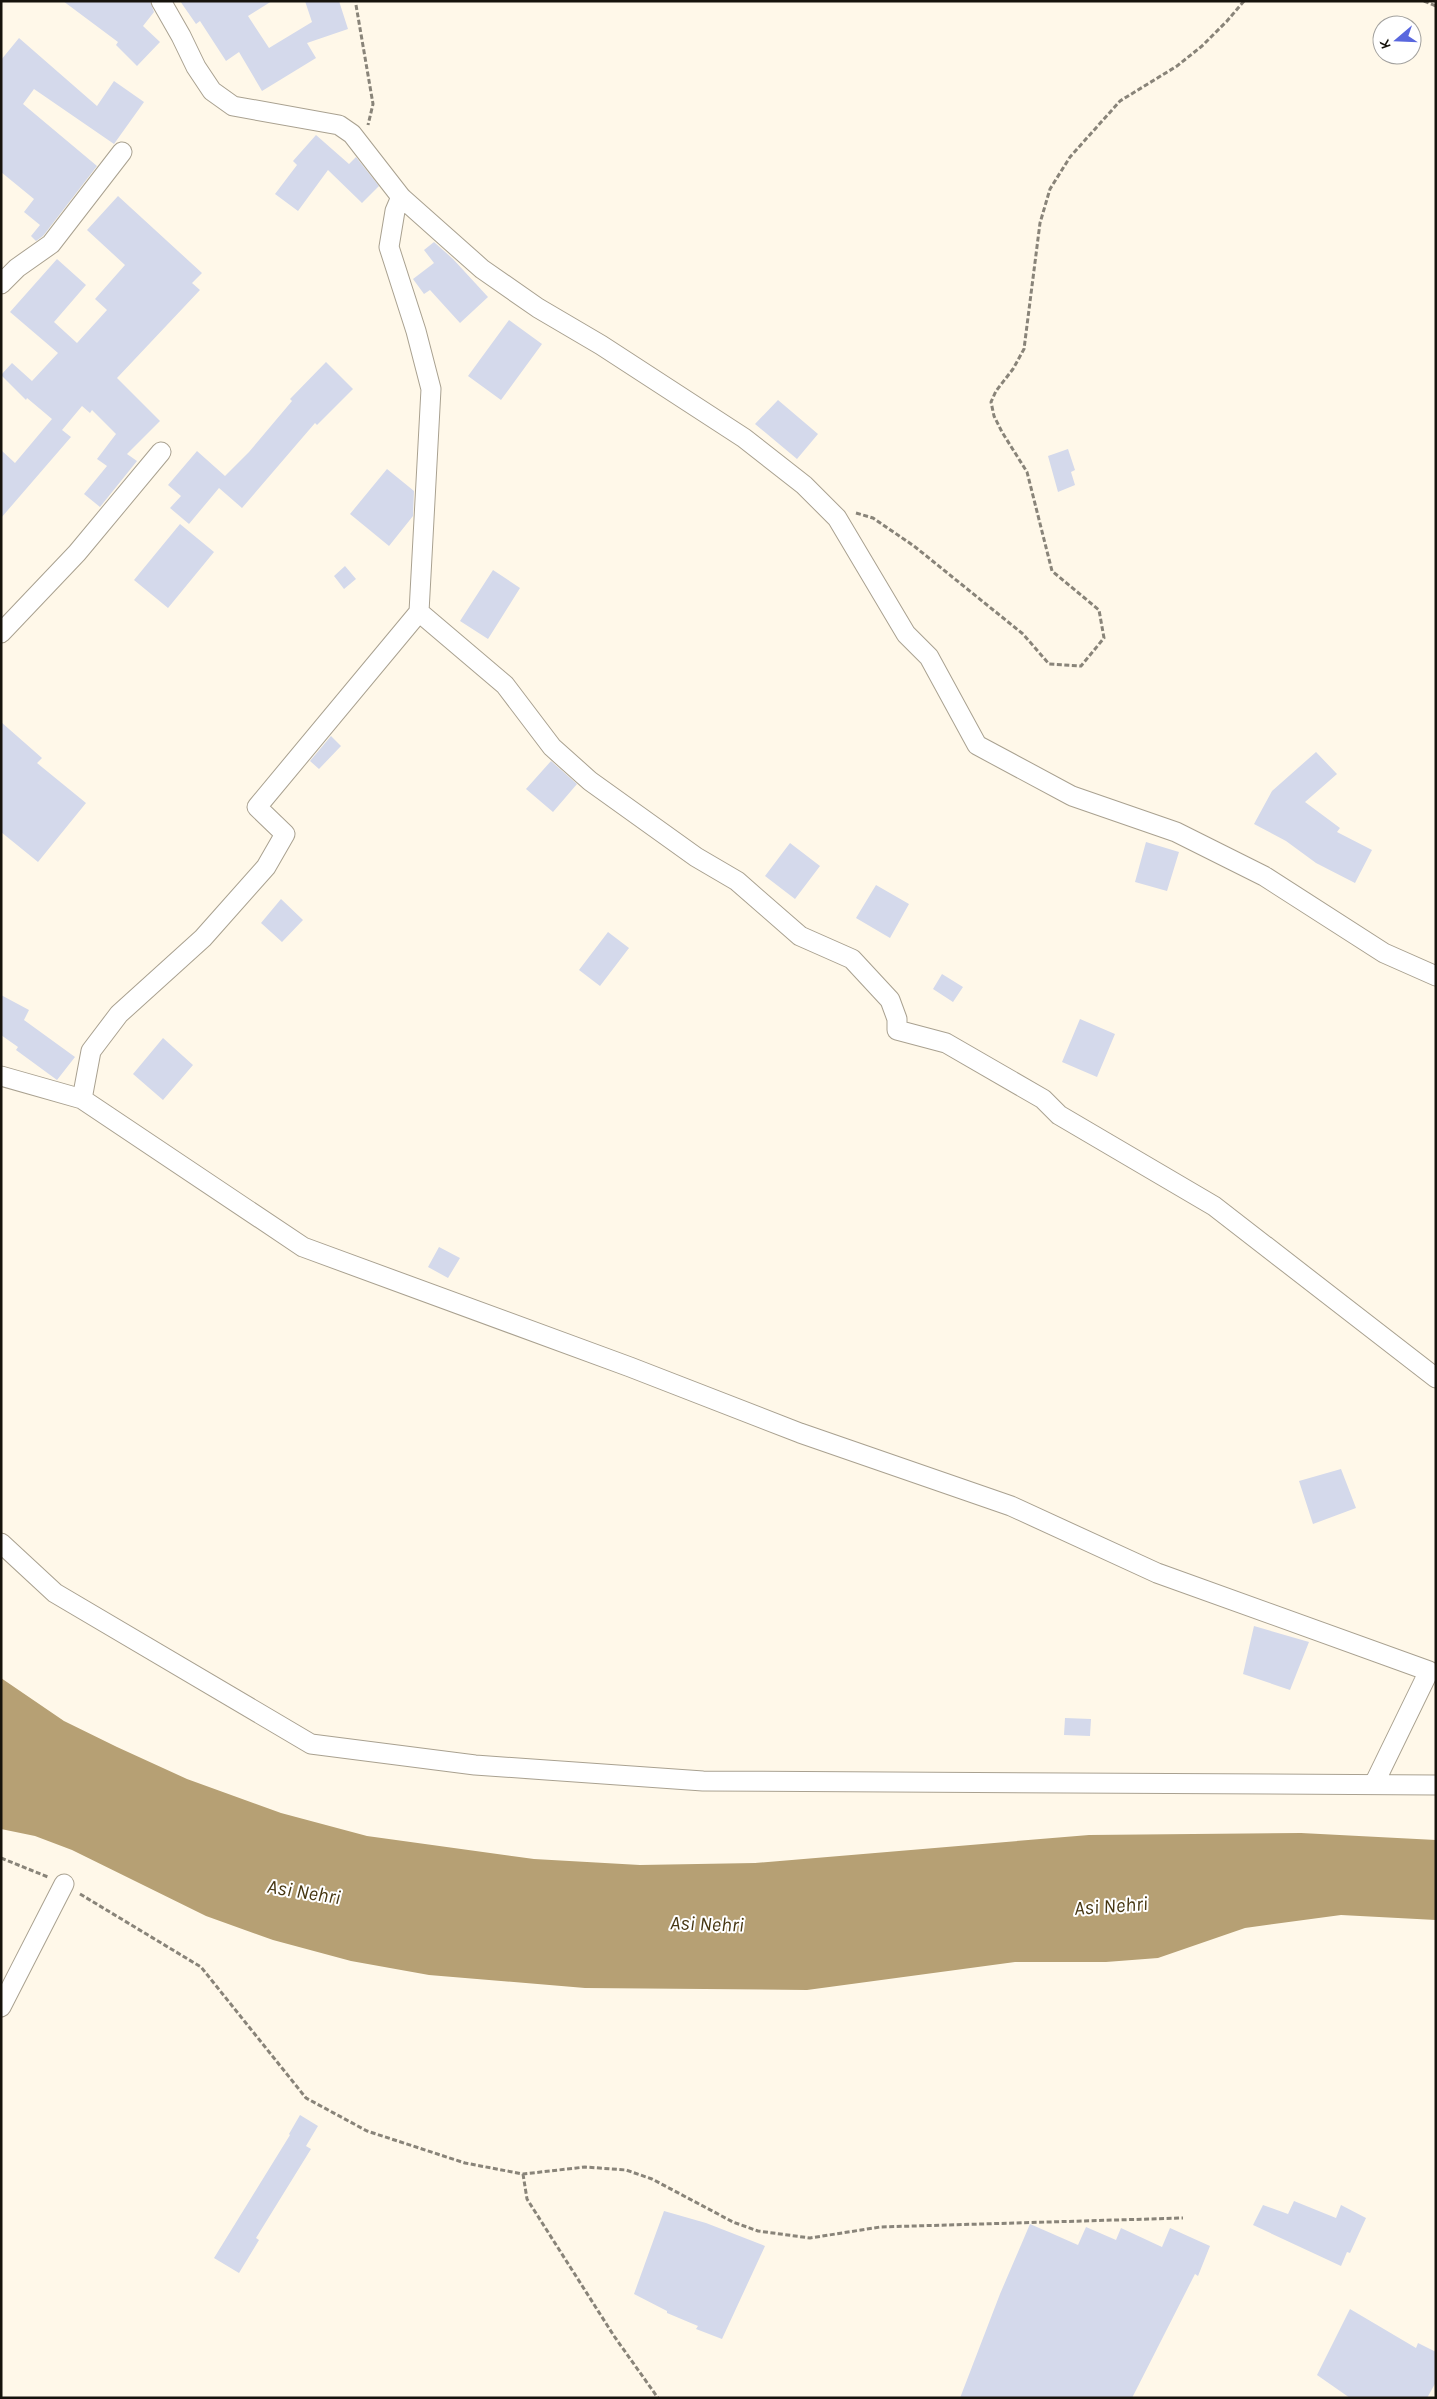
<svg xmlns="http://www.w3.org/2000/svg" width="1437" height="2399" viewBox="0 0 1437 2399" font-family="Karla,sans-serif">
	<rect width="100%" height="100%" fill="#fff8e9"/>
	<path fill="#b6a074" d="M1,1678L64,1721L117,1747L187,1779L281,1813L367,1836L534,1859L640,1865L755,1863L1089,1835L1301,1833L1436,1840V1920L1341,1915L1245,1928L1158,1958L1106,1962H1015L807,1990L585,1988L429,1975L351,1961L273,1940L206,1916L72,1850L35,1836L1,1829Z"/>
	<path fill="#d4d9eb" d="M63,1H150L154,12L143,26L160,42L137,66L116,45L118,42Z
		M180,1H272L248,16L269,48L312,22L305,1H339L348,29L307,43L316,58L262,91L239,52L226,61L200,21L196,24Z
		M19,38L97,106L114,81L144,102L114,144L34,89L23,104L97,166L43,236L36,241L31,236L40,225L24,212L34,199L1,172V60Z
		M316,135L349,164L356,157L379,186L362,203L328,170L298,211L275,194L297,165L293,161Z
		M118,196L202,273L192,283L200,290L117,378L160,421L127,454L137,461L100,507L84,494L107,466L97,459L116,434L92,410L90,413L82,406L62,430L71,437L1,518V450L15,463L52,419L27,398L26,400L1,375L12,363L32,381L58,353L10,312L57,259L86,285L54,322L77,343L107,310L95,299L125,265L87,230Z
		M434,242L453,259L488,297L460,323L430,290L424,294L413,279L434,263L424,250Z
		M509,320L542,344L501,400L468,376Z
		M326,362L353,389L317,425L315,423L242,508L219,488L189,524L170,508L181,496L168,485L197,451L225,476L249,452L292,401L290,399Z
		M778,400L818,434L797,459L755,424Z
		M1068,449L1075,470L1071,472L1075,485L1058,492L1048,456Z
		M387,469L414,491L413,516L389,546L350,514Z
		M180,524L214,552L168,608L134,580Z
		M345,566L356,579L344,589L334,576Z
		M493,570L520,588L488,639L460,621Z
		M1,722L42,758L37,763L86,803L38,862L1,832Z
		M331,736L341,746L319,769L310,761Z
		M1316,752L1337,774L1305,802L1340,828L1337,832L1372,850L1355,883L1316,863L1286,841L1254,824L1272,791Z
		M551,761L577,784L553,812L526,789Z
		M1146,842L1179,852L1167,891L1135,882Z
		M790,843L820,866L795,899L765,876Z
		M876,885L909,904L890,938L856,918Z
		M281,899L303,920L282,942L261,923Z
		M608,932L629,948L600,986L579,970Z
		M942,974L963,987L953,1002L933,989Z
		M1,995L29,1010L24,1020L75,1057L57,1080L16,1050L18,1047L1,1035Z
		M1080,1019L1115,1034L1097,1077L1062,1062Z
		M163,1038L193,1065L163,1100L133,1074Z
		M439,1247L460,1258L448,1278L428,1267Z
		M1341,1469L1356,1508L1313,1524L1299,1481Z
		M1254,1626L1309,1642L1290,1690L1243,1674Z
		M1065,1718L1091,1719L1090,1736L1064,1735Z
		M300,2115L318,2126L306,2146L311,2149L256,2238L259,2240L239,2273L214,2258L290,2135L289,2134Z
		M1294,2201L1336,2218L1341,2205L1366,2218L1350,2253L1347,2252L1341,2266L1253,2225L1263,2205L1288,2214Z
		M664,2211L706,2223L765,2246L722,2339L696,2329L698,2326L667,2313V2311L634,2294Z
		M1030,2224L1078,2245L1086,2227L1116,2240L1121,2228L1162,2247L1170,2228L1210,2246L1198,2276L1195,2274L1132,2398H960L1000,2294Z
		M1350,2309L1416,2348L1418,2343L1436,2352V2382L1427,2398H1350L1317,2375Z"/>
	<g fill="none" stroke-linecap="round" stroke-linejoin="round">
		<g stroke="#a9a190" stroke-width="21">
			<path id="minor" d="M161,1L181,36L196,67L212,91L233,106L339,125L352,134L401,197L482,269L538,308L601,345L744,438L804,485L837,518L906,634L929,657L977,745L1072,796L1176,832L1264,876L1384,953L1436,976
				M401,197L395,211L389,247L416,331L431,389L419,612L257,807L285,834L266,867L203,938L119,1014L91,1051L82,1099L303,1247L630,1367L800,1433L1011,1506L1157,1573L1429,1671L1374,1784
				M1,284L17,268L51,244L122,152
				M419,612L505,685L552,747L590,781L696,857L737,881L800,936L852,959L890,1000L897,1019V1030L946,1043L1043,1099L1059,1115L1214,1206L1436,1378
				M1,633L77,553L161,452
				M1,1076L82,1099
				M1,1543L55,1593L311,1744L475,1765L703,1781L1436,1785
				M1,2007L64,1884"/>
		</g>
		<path stroke="#898479" stroke-width="3" stroke-dasharray="5 2.5" stroke-linecap="butt" d="M1424,1L1436,6
			M356,5L373,104L368,125
			M856,513L873,518L914,546L1023,634L1049,664L1081,666L1104,638L1099,610L1052,571L1027,472L1002,432L994,416L991,402L996,391L1013,369L1024,349L1040,223L1050,189L1070,157L1120,101L1177,66L1202,46L1227,21L1244,1
			M1,1858L48,1877
			M80,1894L201,1967L306,2098L367,2131L465,2163L523,2174L585,2167L626,2170L652,2179L733,2222L758,2231L810,2238L880,2227L1183,2218
			M523,2174L527,2199L614,2336L658,2398"/>
		<use href="#minor" stroke="#fff" stroke-width="19"/>
	</g>
	<g text-anchor="middle" dominant-baseline="central" stroke-width="4" stroke-linejoin="round" paint-order="stroke">
		<g font-size="20" font-style="italic" fill="#473712" stroke="#fff">
			<text transform="translate(304 1892) rotate(9)">Asi Nehri</text>
			<text transform="translate(1111 1906) rotate(-4)">Asi Nehri</text>
			<text transform="translate(707 1924) rotate(2)">Asi Nehri</text>
		</g>
	</g>
	<rect width="1437" height="2399" fill="none" stroke="#16130c" stroke-width="5"/>
	<g transform="translate(1397 40) rotate(251)"><circle r="24" fill="#ffffff" stroke="#a2a19e"/>
	<path d="M0-4L9 19L0 12L-9 19Z" fill="#5967de"/>
	<text y="-8" font-size="14" font-weight="bold" text-anchor="middle" fill="#16130c">K</text>
	</g>
</svg>
